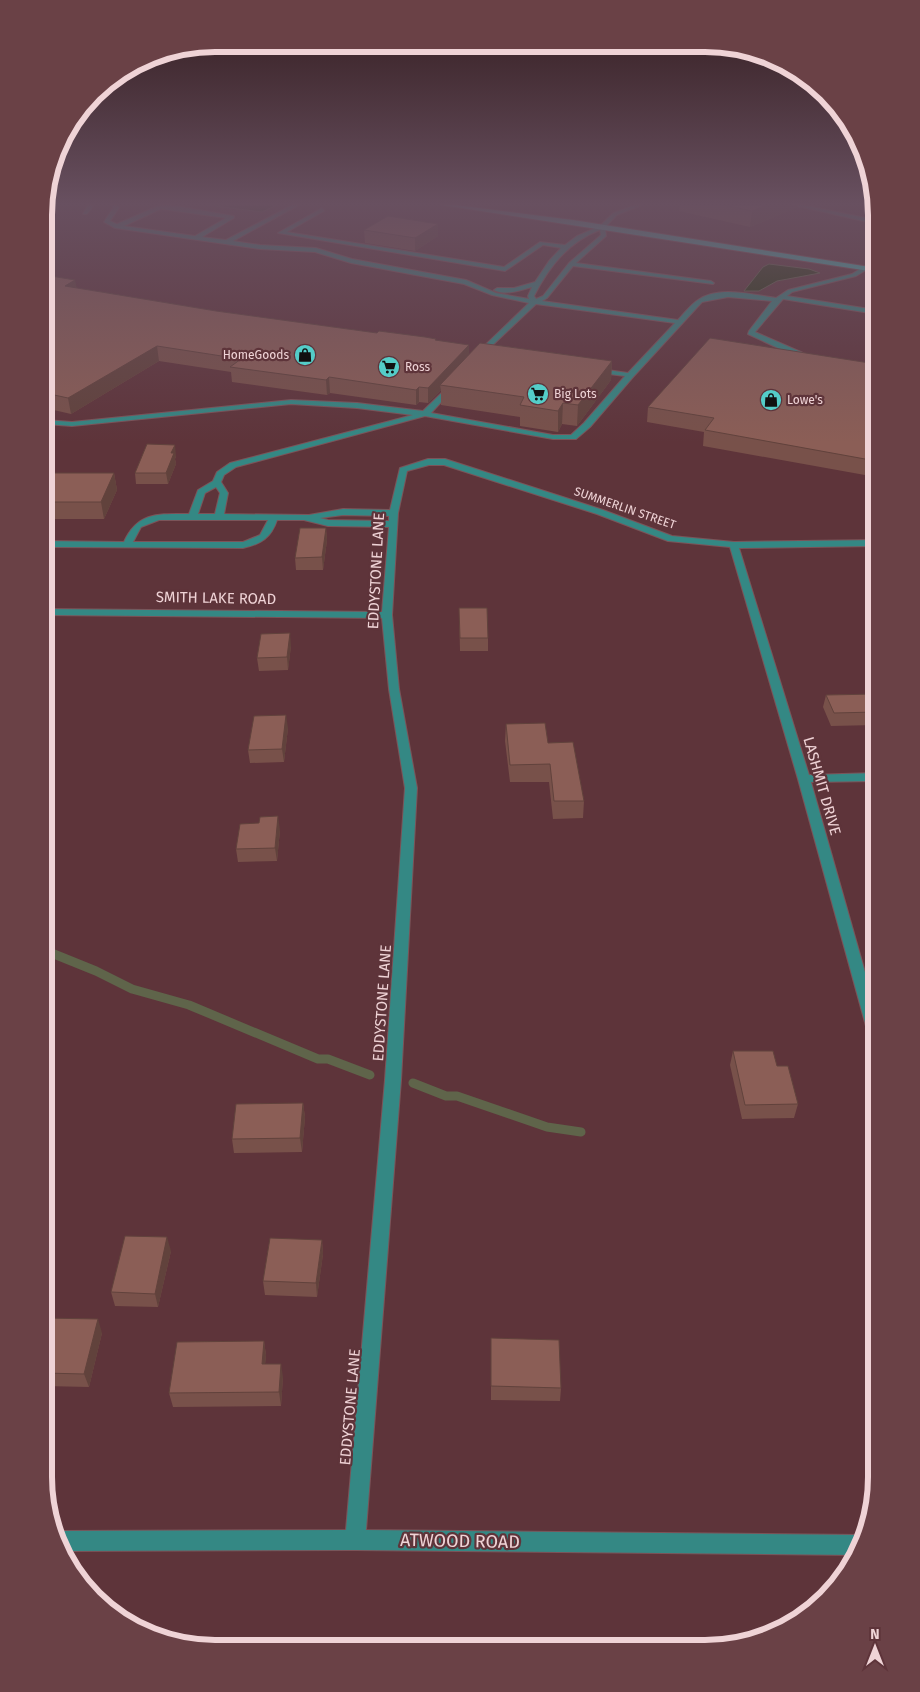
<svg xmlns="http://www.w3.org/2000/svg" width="920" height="1692" viewBox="0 0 920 1692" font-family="'Fira Sans',sans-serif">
	<rect width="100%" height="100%" fill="#5e343a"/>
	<path fill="#21340e" stroke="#5f644a" d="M207,205H277L262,212Z
		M769,264L809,269L820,273L777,281L759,291H744L763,267Z"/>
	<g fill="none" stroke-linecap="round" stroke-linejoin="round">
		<path stroke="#5f644a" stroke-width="9" d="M44,950L96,971L132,989L189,1005L318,1059H328L370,1075
			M413,1083L446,1096H457L547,1127L581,1132"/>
		<g stroke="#7b5459" stroke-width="2">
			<path id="minor" d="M88,205H94L87,214H83Z
				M112,205H118L119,208L110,221L117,224L160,205H171L234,216V218L202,237L226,240L292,205H299L233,241L260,245L316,248L352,259L466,280L496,293L529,299L528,296L532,287C521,290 505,296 494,290L497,288H514L535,282L549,261L561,248L543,245L505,271L278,233L322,208L324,211L287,232L504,267L540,242L565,245L577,236L600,226L613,213L635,205H642L617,215L605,227L606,236L576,263L711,281L714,283L713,284L573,266L547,298L542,301L678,320C684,314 690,305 698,300C719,285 753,295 776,298L788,290L852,274L876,259V264L856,276L792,292L787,296L876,310V314L783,299L755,332L803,353V357H797L748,334L749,331L772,301L728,297L702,302L633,377L590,427L576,439H553L425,416L236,467L224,475L221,482L228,493L224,514L309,515L343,509L390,510L400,468L428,459H445L603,510L672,536L734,542L876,540V546L739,548L809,775L876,773V781L811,782L876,1011V1042L871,1041L869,1037L798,779L730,547L668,541L597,514L444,465H429L407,471L398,513L392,615L399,689L417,788L401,1080L366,1530L861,1535L865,1536L856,1555L355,1550L66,1551L54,1533L59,1531L346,1530L385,1080L405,788L389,689L382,618L45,615V609L382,612L389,527L328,526L304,520H277C271,538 261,544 243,548L45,547V541L124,542C138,511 160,514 189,514L198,490L213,481L217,472L230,463L413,415L357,408L291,404L72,426L45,424V420L72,422L291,400L357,403L423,411L451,384H454V388L431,413L553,435H571L584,423L625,376L593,372V368L628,373L675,323L536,304L480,357H477V353L529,303L492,295L464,284L351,263L315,252L260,249L115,228L104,222L113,208ZM161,209L226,218L195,236L124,226ZM600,230L601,235L569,263L543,296L536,299L534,296C549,267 568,242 600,230ZM216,487L220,493L215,514H198L205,493ZM343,515L389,516V521L328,520L320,518ZM159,520H268L260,535L243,542H133L141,527Z
				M793,205H803L876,220V224Z"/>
		</g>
		<g stroke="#7b5459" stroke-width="2">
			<path id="major" d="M442,205H456L573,220L876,268V272Z"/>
		</g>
		<use href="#minor" fill="#348884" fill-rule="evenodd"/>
		<use href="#major" fill="#3dc4bf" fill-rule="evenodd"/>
	</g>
	<path fill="#78514a" d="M680,205H797L796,208L750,227L679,211Z
		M364,230L438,236L415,251L365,243Z
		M45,275L77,288L216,311L377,333L436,339V341L469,345V355L612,361L611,380L577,426L562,424L558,432L520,426V417L441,405V390L428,403L419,402L416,405L330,393L327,395L232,382L231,372L159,361L71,414L45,408Z
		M876,364V477L703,446L704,432L647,422L648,407Z
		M176,456L175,459L176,464L168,484H136L135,473Z
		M45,473H114L117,490L104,519H45Z
		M326,528L327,540L323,570H296L295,558Z
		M459,608L488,638V651H460Z
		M291,646L288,670L259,671L257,658Z
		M876,694V725L831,726L823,707L826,695Z
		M506,724L548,743L584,801L583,818L553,819L549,782H510L505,741Z
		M288,728L284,762L250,763L248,750Z
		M280,830L277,861L238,862L236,849Z
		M733,1051L777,1066L798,1104L794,1118L742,1119L730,1065Z
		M303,1103L305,1117L302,1152L234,1153L232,1139Z
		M322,1240L323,1254L317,1297L265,1295L263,1281Z
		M171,1251L158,1307L115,1306L111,1292Z
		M44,1318L102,1333L89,1387L44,1386Z
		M264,1341L266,1355L265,1364L283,1377L281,1406L173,1407L169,1393Z
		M491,1352L561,1388L560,1401L491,1400Z"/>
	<path fill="#61423c" d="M767,205H797L796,208L750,227L752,211Z
		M438,224V236L415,251V238Z
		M75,280L78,294L65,286Z
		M469,345V360L440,385L441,390L428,403V388Z
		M157,346L159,361L71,414L68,398Z
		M612,361L611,380L577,426L578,405Z
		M329,377L330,393L327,395L326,380Z
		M419,387V402L416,405V390Z
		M563,403L562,424L558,432V411Z
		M175,445L176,456L175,459L176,464L168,484L166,473L171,453Z
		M114,473L117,490L104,519L101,502Z
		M326,528L327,540L323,570L322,557Z
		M290,633L291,646L288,670L287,657Z
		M286,715L288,728L284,762L282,749Z
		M278,816L280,830L277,861L275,848Z
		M303,1103L305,1117L302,1152L300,1138Z
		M167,1237L171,1251L158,1307L155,1294Z
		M322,1240L323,1254L317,1297L316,1283Z
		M98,1319L102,1333L89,1387L84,1374Z
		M264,1341L266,1355L264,1377L262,1364Z
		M281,1364L283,1377L281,1406L279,1392Z"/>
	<path fill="#8b5e56" stroke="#61423c" d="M724,205H767L752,211Z
		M388,216L438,224L415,238L364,230Z
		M45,275L75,280L65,286L216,311L377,333L379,331L425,337L436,339L435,340L469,345L428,388L419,387L416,390L329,377L326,380L230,367L241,359L157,346L68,398L45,393Z
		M710,338L876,364V461L705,430L714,418L648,407Z
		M480,343L612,361L578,405L563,403L558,411L520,405L524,397L440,385Z
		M147,444L175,445L171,453H174L166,473H135Z
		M45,473H114L101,502H45Z
		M300,528H326L322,557L295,558Z
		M459,608H487L488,638H460Z
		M290,633L287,657L257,658L261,634Z
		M876,694V712L834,713L826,695Z
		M286,715L282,749L248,750L254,716Z
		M545,723L548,743L573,742L584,801H554L550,764L510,765L506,724Z
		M278,816L275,848L236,849L240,824L259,823L260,817Z
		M733,1051H773L777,1066H788L798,1104L745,1105Z
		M303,1103L300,1138L232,1139L236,1104Z
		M125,1236L167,1237L155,1294L111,1292Z
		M270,1238L322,1240L316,1283L263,1281Z
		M44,1318L98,1319L84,1374L44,1373Z
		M491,1338L559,1340L561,1388L491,1386Z
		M264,1341L262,1364H281L279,1392L169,1393L177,1342Z"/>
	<linearGradient id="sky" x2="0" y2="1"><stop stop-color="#341d20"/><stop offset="0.46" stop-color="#685060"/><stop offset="1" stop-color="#685060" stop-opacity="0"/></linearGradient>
	<rect width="920" height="442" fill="url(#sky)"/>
	<defs>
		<g id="shop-disc" transform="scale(1.125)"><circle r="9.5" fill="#54cdc8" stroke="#5e343a"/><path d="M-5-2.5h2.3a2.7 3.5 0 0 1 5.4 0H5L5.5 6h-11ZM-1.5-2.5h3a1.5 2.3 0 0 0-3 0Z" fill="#111"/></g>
		<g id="supermarket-disc" transform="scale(1.125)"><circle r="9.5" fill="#54cdc8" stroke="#5e343a"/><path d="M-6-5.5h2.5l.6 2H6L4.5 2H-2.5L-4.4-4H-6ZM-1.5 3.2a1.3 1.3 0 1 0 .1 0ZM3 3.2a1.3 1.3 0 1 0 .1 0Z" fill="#111"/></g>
	</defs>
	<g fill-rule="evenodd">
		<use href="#shop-disc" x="305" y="355"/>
		<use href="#supermarket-disc" x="389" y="367"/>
		<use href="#supermarket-disc" x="538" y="394"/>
		<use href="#shop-disc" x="771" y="400"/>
	</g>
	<g text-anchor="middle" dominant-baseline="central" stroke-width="4.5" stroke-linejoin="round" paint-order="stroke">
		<g font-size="12" fill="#efd3d6" stroke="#5e343a" text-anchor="start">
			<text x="289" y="355" text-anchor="end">HomeGoods</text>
			<text x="405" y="367">Ross</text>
			<text x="554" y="394">Big Lots</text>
			<text x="787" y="400">Lowe's</text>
		</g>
		<g font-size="12" fill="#efd3d6" stroke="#5e343a">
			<text transform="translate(625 508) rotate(19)">SUMMERLIN STREET</text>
		</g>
		<g font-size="15" fill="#efd3d6" stroke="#5e343a">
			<text transform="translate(376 571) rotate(-87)">EDDYSTONE LANE</text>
			<text transform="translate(216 598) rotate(1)">SMITH LAKE ROAD</text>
			<text transform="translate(822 786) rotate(74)">LASHMIT DRIVE</text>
			<text transform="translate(382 1003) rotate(-86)">EDDYSTONE LANE</text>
			<text transform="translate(350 1407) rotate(-85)">EDDYSTONE LANE</text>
		</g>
		<g font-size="18" fill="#efd3d6" stroke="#5e343a">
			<text transform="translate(460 1541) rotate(1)">ATWOOD ROAD</text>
		</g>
	</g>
	<path d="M0 0H920V1692H0ZM215 52H705A163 163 0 0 1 868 215V1477A163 163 0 0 1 705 1640H215A163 163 0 0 1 52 1477V215A163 163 0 0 1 215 52Z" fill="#6a4146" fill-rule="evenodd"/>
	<path fill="none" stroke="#efd3d6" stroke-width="6" d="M215 52H705A163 163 0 0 1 868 215V1477A163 163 0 0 1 705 1640H215A163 163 0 0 1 52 1477V215A163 163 0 0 1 215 52Z"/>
	<g transform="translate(875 1647)" stroke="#5e343a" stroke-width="4" paint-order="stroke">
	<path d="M0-4L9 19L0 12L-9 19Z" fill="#efd3d6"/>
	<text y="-8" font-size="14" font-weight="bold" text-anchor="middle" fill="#efd3d6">N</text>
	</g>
</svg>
